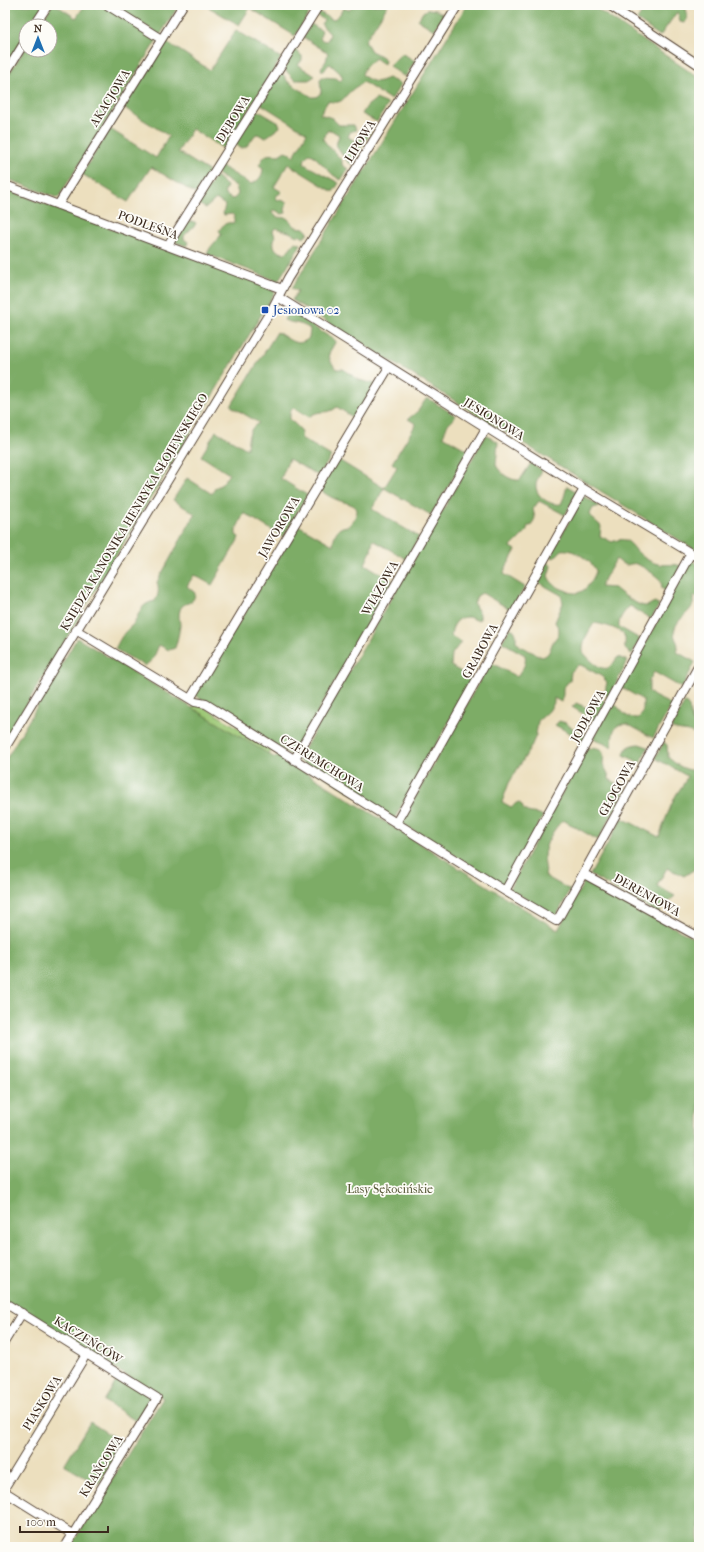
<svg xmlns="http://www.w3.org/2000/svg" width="704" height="1552" viewBox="0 0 704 1552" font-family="'IM FELL French Canon',serif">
	<rect width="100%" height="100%" fill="#fdfcf7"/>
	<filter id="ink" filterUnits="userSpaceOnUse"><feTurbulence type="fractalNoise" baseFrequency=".025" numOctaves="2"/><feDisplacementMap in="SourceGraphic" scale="8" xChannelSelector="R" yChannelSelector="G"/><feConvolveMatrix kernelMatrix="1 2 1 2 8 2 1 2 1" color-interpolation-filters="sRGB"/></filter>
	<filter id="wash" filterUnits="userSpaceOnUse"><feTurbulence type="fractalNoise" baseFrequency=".012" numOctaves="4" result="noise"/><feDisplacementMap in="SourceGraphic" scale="16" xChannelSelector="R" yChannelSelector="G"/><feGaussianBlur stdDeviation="0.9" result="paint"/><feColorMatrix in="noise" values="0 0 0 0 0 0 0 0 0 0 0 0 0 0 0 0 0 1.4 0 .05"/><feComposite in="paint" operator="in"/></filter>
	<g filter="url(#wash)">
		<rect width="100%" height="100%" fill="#ecdfbe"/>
		<path fill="#9cc875" stroke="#6c794a" d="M195,704L201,705L270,747L271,750L267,754L193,708Z"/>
		<path fill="#7dac66" stroke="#5c6b42" d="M5,5H43L30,26H26V33L5,67Z
			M52,5H56L76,18L85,5H104L158,38L58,198L5,178V80L26,47V50H50V26H39Z
			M111,5H179L160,35Z
			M205,5H314L295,36L250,8L239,25Z
			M350,5H388L365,41L371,51L383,57L385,61L384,64L375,58C372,64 366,62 362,74L363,76C375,83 376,83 388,78L401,84L391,100L363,82C359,86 356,86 352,90C342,98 344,105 328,101L320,114L332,118L339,125H354L356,130L350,132L348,137L357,142L365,130L371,132L351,164L347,161L336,145L339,135L331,130L327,131L323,139C325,143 338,156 342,160V165L348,169L341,180L333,175L313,155L309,154L305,158L304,164L339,183L333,192L288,164L274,187L282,192L276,196V199L287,202L285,209L286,213L282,214L275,210L272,211V213L277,217L287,218L296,227L304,228L308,232L304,238L299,235L297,236L289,232L275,228L273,231L275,236C272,245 274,253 286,253L295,242L301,244L278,281L207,254L210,248L221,235V233L219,231C223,224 226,222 234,223V216L232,214L224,215L223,214L225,205L216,199L206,208L198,204L216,176L227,186L224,194L232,199L235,198L238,194L236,186L217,174L221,166L250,184C258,182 263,176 263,168L259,165C266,153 266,154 279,155L285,151L294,156L307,133L261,104L281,71L288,82L312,97H316L321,93L320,79L322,77L336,78L340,81L343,78L340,73L330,64L328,65L324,71H322L321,68L326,61L328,53L303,37L311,24L322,31L320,37L321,40L327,41L330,34L321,24L324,20L317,15L319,12L333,20L340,14L343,8L349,10L353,7Z
			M467,5H591L699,78V552L292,300L298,291L292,288Z
			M647,5H686C685,11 691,18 684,23L680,22L679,16L677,12L660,36L637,20Z
			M428,9L436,10L444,15L434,30L418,20L423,12Z
			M236,30L281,58L224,149L192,129L178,152L210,172L196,194L151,167L128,202L82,174L110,129L156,158L169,136L123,107L165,41L210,70Z
			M295,49L302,56V60L298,65L315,76L309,80H295L285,70L286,64Z
			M401,54L405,55L415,61L405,77L389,66Z
			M376,99L388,104L377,122L362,114L367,106Z
			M257,110L279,123L280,127L265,138L258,134L255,135C251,140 248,149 240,148L235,143Z
			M5,189L262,284L275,292L5,740Z
			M188,221L195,222L196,224L184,236V239L188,242L187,246L175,242Z
			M289,311L336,341L329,353L330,360L336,369H343L359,380L375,384L354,418L337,407C327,416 320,408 309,417L293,407L290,413V419L302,431L301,438L331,456L319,476L289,459L282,476L280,478L307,495L283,537L244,513L236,530V535L239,537L238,540L212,585L194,575L187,586L195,593C194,607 183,600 180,610C178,616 180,621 180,626C179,633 177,642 175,648L169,650L159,645L153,659L145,666L115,649C118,643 121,637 125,632C128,629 132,626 134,623C141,611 140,604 155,601C159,594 159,589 157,582L195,514L173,500L187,478L212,494L215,488L222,484L229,474L201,456L216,431L247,449C248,439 248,428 259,423L231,406L277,332C288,338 297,349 309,338L310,329C301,322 293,324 284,320Z
			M426,399H429L456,416L448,424L443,436L469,451L431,515L384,488L372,509L419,537L406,559L373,540L371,551L365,564L393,581L292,756L195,695L298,525L333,545C334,534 337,526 349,526C368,502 349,506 333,498C328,496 323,492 319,489L337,459L384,488L397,467L392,463L416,424L408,419L418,411Z
			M486,435L498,442L496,465C500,473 510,481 520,480L531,463L542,470C540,475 536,480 536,485C535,496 550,506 561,504L564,497L567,486L577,492L565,515L539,501L533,509L535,518L531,526H528L526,532L511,547L516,550L505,569L504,574L525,587L511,610L482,593L477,596L474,604L480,614V619L476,620C462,612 452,622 451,636L461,642L452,654L451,666L473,679L394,819L298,760L424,542L426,541L428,536Z
			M583,496L600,506L593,508L590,514L592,518L601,526L600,536L612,542C629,534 631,547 641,555C645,559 653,563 658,564C666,566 673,563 681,566L667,591L662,589L661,581C655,574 645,568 637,564C633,563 631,564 627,565C623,565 619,561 616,559L600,587L615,588C620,593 639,607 646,606C649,606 651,603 655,602L659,605L651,619L630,606C624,612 618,619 619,627L640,639L632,654C621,648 626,648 625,638C624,629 601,624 594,623C588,633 582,641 583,652C588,658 601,673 610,667C613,665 615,660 618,657L628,661L608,698L605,692L607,682L601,676L581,665H578L571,672L570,680L563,688V695L561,702L554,698V703L549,711L538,721L536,735L531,747L509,783L502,802L511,807L518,802L522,805C524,816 536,811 543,816L505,886L401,823L490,662L517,677C522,670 527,664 525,655L502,642L510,628L514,630L516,634V641L520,646L542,657C550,655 550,648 553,642C555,638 559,636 559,631C559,627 556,625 555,622L563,603L561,595L536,581L547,561L551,566L548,576C551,583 555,586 562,589C566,590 570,593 574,593C585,594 593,580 596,571C592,561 573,548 562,550L554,558L550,556Z
			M691,560L699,565V598L694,596C696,611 679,616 675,628C671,639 681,640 677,652L695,662L682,688L654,672L649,681V692L654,696L672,705L653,738L627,724C610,723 614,737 611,747L593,738L612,703C624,709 622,719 638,718L641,715L643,709V700L621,687Z
			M77,638L275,758L278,755L558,930L585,880L699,941V1547H70L163,1398L5,1301V761Z
			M598,698L606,702L595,721L572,707L576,703L592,710L597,705Z
			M685,702L689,707L692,721L699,725V736C688,730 679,732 671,728Z
			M559,721L566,723L576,732L588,735L584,741L555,725Z
			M664,742L667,745L668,757C676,765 687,772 699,770V849L695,869L684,876L667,868L657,886L675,896L663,906L658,913L590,875L622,818L659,837C664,823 669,809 676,795C680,788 685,784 687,776L655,758Z
			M639,744L648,747L640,763L624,755C625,747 631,745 639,744Z
			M587,748C602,749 605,749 603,764L609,776V779L626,789L598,840L563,820C554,828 544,845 544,857C544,864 547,869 545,876L570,890L556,917L509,889Z
			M119,1377L152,1396L136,1421L104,1401Z
			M90,1422L123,1443L98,1485L64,1465Z"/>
	</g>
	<g filter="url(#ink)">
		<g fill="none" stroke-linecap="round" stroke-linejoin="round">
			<g stroke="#564536" stroke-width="10">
				<path id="minor" d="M107,5L161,39
					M609,5L699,65
					M34,26L48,5
					M5,74L26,40
					M5,185L282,289
					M58,205L183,5
					M168,245L319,5
					M278,297L584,489L699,558
					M76,630L195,702L206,704L505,891L556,921L558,919L699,665
					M190,699L389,367
					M5,748L273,307L288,278L458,5
					M294,760L486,428
					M396,823L584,489
					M584,874L699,937
					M505,891L691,553
					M5,1303L157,1398L65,1547
					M5,1341L22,1313
					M5,1487L87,1353
					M5,1492L72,1534"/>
			</g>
			<use href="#minor" stroke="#fff" stroke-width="8"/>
		</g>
	</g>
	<rect fill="#1a4fb4" stroke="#fdfcf7" stroke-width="1.5" x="261" y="306" width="8" height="8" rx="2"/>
	<g text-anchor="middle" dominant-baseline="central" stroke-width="3.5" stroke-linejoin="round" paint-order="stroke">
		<g font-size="12" fill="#3b2a1e" stroke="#fdfcf7">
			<text transform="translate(110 98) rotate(-58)">AKACJOWA</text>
			<text transform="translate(233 119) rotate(-58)">DĘBOWA</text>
			<text transform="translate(360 141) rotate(-58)">LIPOWA</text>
			<text transform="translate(148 225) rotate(20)">PODLEŚNA</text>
			<text transform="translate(494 419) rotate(32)">JESIONOWA</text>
			<text transform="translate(134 512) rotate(-59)">KSIĘDZA KANONIKA HENRYKA SŁOJEWSKIEGO</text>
			<text transform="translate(279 527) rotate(-59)">JAWOROWA</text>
			<text transform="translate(380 588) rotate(-60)">WIĄZOWA</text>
			<text transform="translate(480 651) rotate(-61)">GRABOWA</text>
			<text transform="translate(588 716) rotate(-61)">JODŁOWA</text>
			<text transform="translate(322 763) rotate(32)">CZEREMCHOWA</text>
			<text transform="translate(617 788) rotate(-61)">GŁOGOWA</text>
			<text transform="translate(647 895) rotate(29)">DERENIOWA</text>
			<text transform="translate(88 1340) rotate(32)">KACZEŃCÓW</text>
			<text transform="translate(42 1403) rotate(-58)">PIASKOWA</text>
			<text transform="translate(101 1466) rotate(-58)">KRAŃCOWA</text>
		</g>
		<g font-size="12" fill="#164399" stroke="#fdfcf7" text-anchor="start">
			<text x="273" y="310">Jesionowa 02</text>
		</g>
		<g font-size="12" fill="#585938" stroke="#fdfcf7">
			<text x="390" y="1189">Lasy Sękocińskie</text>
		</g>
	</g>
	<rect width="704" height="1552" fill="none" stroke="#fdfcf7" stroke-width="20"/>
	<g transform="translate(38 38)"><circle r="19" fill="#fdfcf7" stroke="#afa8a0"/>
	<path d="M0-3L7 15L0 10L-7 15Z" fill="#1f6fb2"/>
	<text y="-6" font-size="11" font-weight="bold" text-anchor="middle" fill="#3b2a1e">N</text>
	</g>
	<path d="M20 1526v6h88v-6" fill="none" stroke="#3b2a1e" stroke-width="2"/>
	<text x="26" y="1526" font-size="12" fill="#3b2a1e" stroke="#fdfcf7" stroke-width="3" paint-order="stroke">100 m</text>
</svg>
